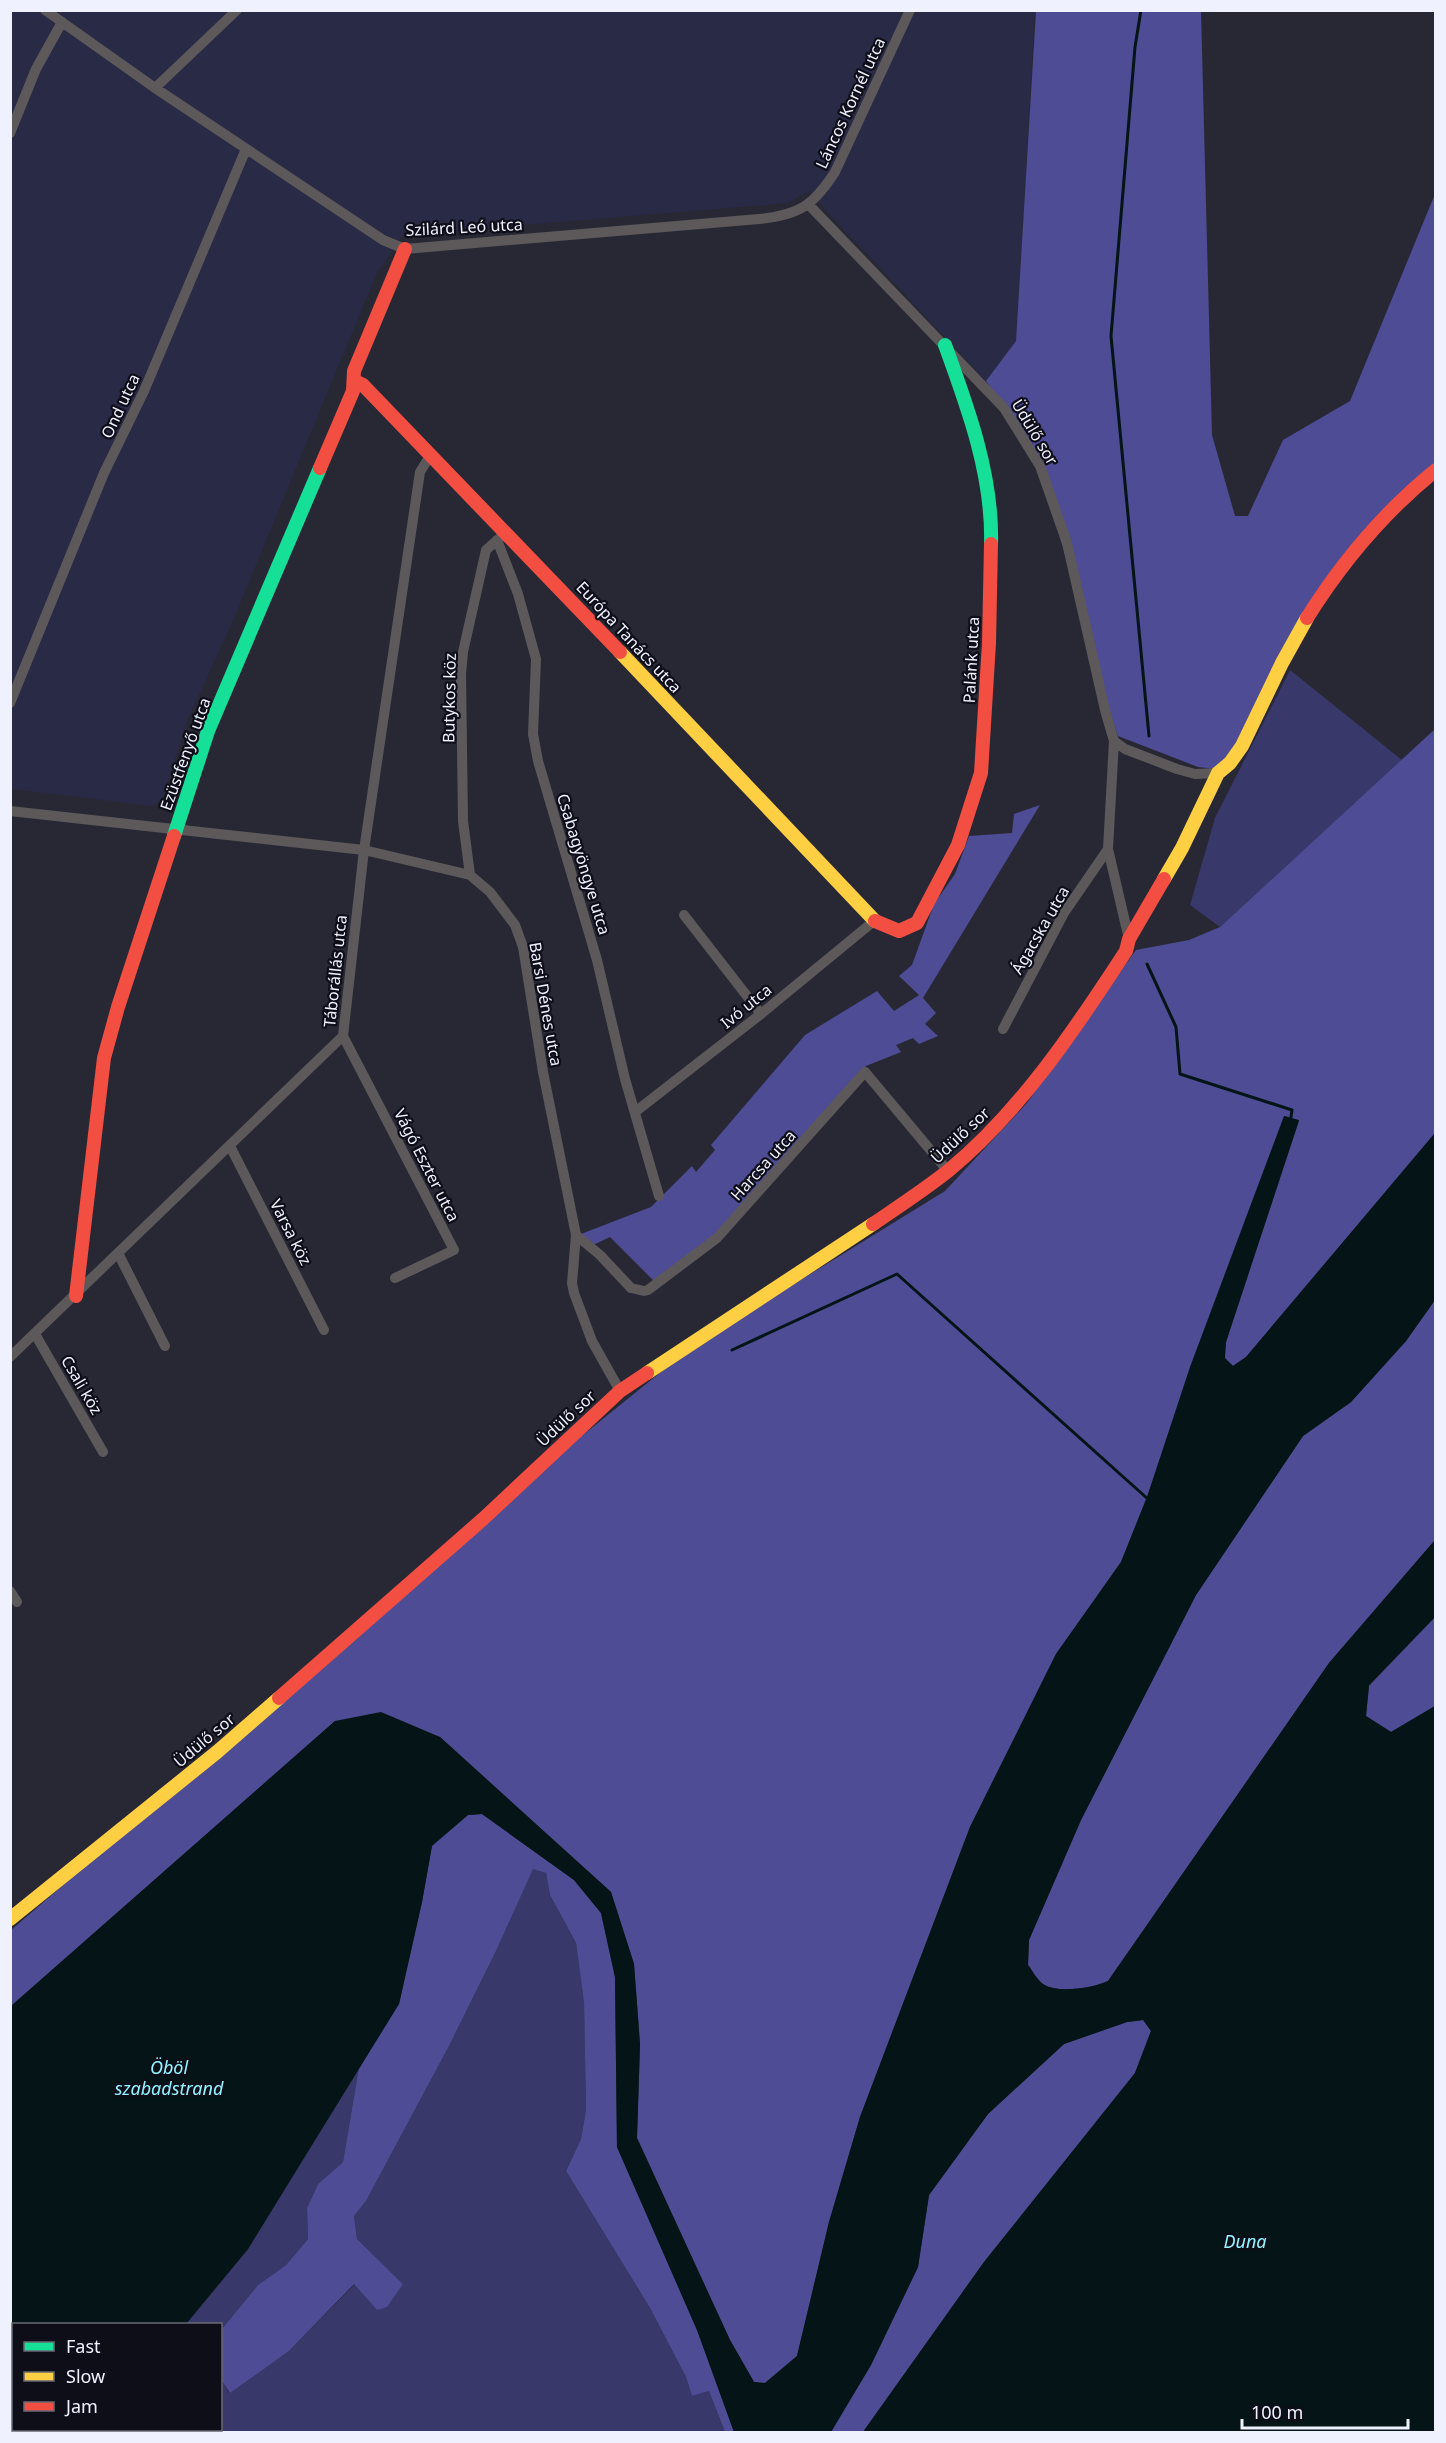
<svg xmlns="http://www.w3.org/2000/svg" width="1446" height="2443" viewBox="0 0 1446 2443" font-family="'Noto Sans',sans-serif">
	<rect width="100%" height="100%" fill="#282835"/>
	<path fill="#292a45" d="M11,11H1035L1016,342L986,381L808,191L788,203L415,234L406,230L376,275L232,623L188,719L162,799L152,806L11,789Z"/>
	<path fill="#38386a" d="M1290,670L1402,760L1220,927L1190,905L1215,818Z
		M533,1868L546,1873L550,1895L576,1943L584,2003L586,2110L581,2139L566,2171L650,2308L686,2377L692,2396L709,2391L725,2432H111L112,2430H220L221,2380L229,2393L289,2351L355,2284L377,2310L403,2284L357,2239L354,2216L366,2201L449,2046L496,1951Z
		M359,2067L343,2162L318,2184L307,2208L308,2239L286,2265L258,2285L221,2330L220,2324H186L248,2249Z"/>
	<path fill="#4d4c95" d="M1036,11H1201L1212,435L1235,516H1248L1283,440L1350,401L1435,194V465L1331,576L1225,770L1198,767L1118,736L1095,666L1038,455L986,381L1016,341Z
		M1435,729V1133L1246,1357L1233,1366L1224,1358L1226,1342L1299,1121L1285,1116L1147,1497L1121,1562L1056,1654L970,1827L860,2117L829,2222L797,2356L765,2383L754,2382L730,2340L637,2138L640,2044L634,1964L611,1892L440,1737L335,1721L11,2006L10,1931L573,1443L692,1347L945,1191L1027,1103L1136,950L1189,940L1220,927Z
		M1040,805L923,998L936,1013L925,1024L938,1036L919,1044L913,1038L896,1045L901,1052L866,1066L716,1234L655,1282L610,1237L593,1245L581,1234L651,1207L692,1166L696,1172L715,1150L711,1145L805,1035L877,991L894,1011L919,995L899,976L912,965L934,904L955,874L969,836L1012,833L1014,814Z
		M1435,1300V1540L1329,1663L1108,1981C1094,1988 1057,1994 1043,1984C1037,1980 1032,1970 1028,1965L1029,1940L1081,1820L1196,1595L1303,1436L1351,1402L1406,1341Z
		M1435,1617V1706L1391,1732L1366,1716L1369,1686Z
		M482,1814L574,1880L601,1913L615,1977L617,2147L697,2330L734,2432H725L709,2391L692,2396L686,2377L650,2308L566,2171L581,2139L586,2110L584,2003L576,1943L550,1895L546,1873L533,1869L496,1951L449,2046L366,2201L354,2216L357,2239L403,2284L387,2307L377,2310L354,2284L289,2351L230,2393L221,2380V2330L258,2285L286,2265L308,2239L307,2208L318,2184L343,2162L359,2067L399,2004L422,1902L432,1845L468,1815Z
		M1144,2020L1151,2031L1135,2073L984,2262L863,2432H831L871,2365L918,2267L929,2195L988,2114L1064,2044L1127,2022Z
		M10,2401L13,2402L14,2430H112L111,2432H11Z"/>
	<path fill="#051416" d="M1284,1116L1299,1120L1226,1342L1225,1358L1233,1366L1246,1357L1435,1133V1300L1406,1341L1351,1402L1303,1436L1196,1595L1081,1820L1029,1940L1028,1965C1032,1970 1037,1980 1043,1984C1057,1994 1094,1988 1108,1981L1329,1663L1435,1540V1617L1369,1685L1366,1716L1391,1732L1435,1706V2432H863L984,2262L1135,2073L1151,2031L1143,2020L1127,2022L1064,2044L988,2114L929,2195L918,2267L871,2365L831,2432H734L697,2330L617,2147L615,1977L601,1913L574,1880L482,1814L468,1815L432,1846L422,1902L399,2004L248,2249L186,2324H14L13,2402L11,2401V2006L335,1721L381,1712L440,1737L611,1892L634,1964L640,2044L637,2138L730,2340L754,2382L765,2383L797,2356L829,2222L860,2117L970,1827L1056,1654L1121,1562L1147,1497L1190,1367Z"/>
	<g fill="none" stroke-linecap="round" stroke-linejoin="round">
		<path stroke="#051416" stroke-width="3" d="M1141,10L1135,47L1111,336L1149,736
			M1147,964L1176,1027L1180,1074L1292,1110L1291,1117
			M732,1350L897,1274L1149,1500"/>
		<path stroke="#5d595a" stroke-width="10" d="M45,10L155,88L383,240L405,249L759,219C799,215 813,206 835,172L910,10
			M155,88L237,10
			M10,133L36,69L62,22
			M809,205L1004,408L1040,466L1067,543L1105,710L1114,741L1125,749L1177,769L1195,774L1218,773
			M497,540L518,594L536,659L533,734L538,761L597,960L625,1079L659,1196
			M10,703L104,473L144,391L246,149
			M1114,741L1108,849L1129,939
			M10,811L364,850L470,875L490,892L515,925L523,947L543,1072L576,1235L572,1283L574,1293L592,1341L620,1391
			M470,875L463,821L461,674L463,652L486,550L501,537
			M684,915L761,1014
			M1003,1029L1064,913L1108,849
			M343,1036L454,1250L395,1278
			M635,1112L761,1014L874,921
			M230,1146L324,1330
			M576,1235L600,1255L631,1288L644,1291L648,1290L717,1238L865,1072L948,1171
			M118,1253L165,1346
			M35,1334L103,1452
			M10,1357L343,1036L364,850L420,472L431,454
			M10,1591L17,1602"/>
		<path stroke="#16e098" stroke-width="14" d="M945,345C968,408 993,476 991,544
			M174,836L208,731L320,468"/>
		<path stroke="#ffcf43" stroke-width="14" d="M620,652L875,921
			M1164,879L1182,848L1218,773L1230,763L1242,746L1282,663L1307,618
			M647,1373L873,1224
			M10,1919L217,1752L279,1698"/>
		<path stroke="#f24e42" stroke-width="14" d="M355,381L363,385L620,652
			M320,468L353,391L354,371L405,249
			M1307,618C1342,562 1384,512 1436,470
			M875,921L899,931L917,923L958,845L981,773L989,643L991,544
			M873,1224C898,1207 924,1190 948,1171C1020,1112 1076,1028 1126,951L1129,939L1164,879
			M76,1296L104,1058L118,1007L174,836
			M279,1698L483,1519L620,1391L647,1373"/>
	</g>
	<g text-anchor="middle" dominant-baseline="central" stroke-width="4.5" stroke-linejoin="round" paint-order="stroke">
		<g font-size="16" fill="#f0f1ff" stroke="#0d0e18">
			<text transform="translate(850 103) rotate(-65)">Láncos Kornél utca</text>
			<text transform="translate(464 227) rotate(-3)">Szilárd Leó utca</text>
			<text transform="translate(120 406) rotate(-65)">Ond utca</text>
			<text transform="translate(1035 432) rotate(59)">Üdülő sor</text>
			<text transform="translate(629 637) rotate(47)">Európa Tanács utca</text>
			<text transform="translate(971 660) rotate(-87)">Palánk utca</text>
			<text transform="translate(449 698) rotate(-89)">Butykos köz</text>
			<text transform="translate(185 754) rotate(-70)">Ezüstfenyő utca</text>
			<text transform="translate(584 864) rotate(73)">Csabagyöngye utca</text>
			<text transform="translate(1040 930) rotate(-60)">Ágacska utca</text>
			<text transform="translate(335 971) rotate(-84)">Táborállás utca</text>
			<text transform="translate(546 1004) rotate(80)">Barsi Dénes utca</text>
			<text transform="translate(746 1006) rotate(-39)">Ivó utca</text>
			<text transform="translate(960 1135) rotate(-43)">Üdülő sor</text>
			<text transform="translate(427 1165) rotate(63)">Vágó Eszter utca</text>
			<text transform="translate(763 1165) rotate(-48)">Harcsa utca</text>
			<text transform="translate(291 1232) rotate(63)">Varsa köz</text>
			<text transform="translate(82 1385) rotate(60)">Csali köz</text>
			<text transform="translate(566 1418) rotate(-43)">Üdülő sor</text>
			<text transform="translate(204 1740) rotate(-40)">Üdülő sor</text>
		</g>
		<g font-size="18" font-style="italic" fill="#91f5ff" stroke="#0d0e18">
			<text x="169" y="2067">Öböl<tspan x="169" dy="21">szabadstrand</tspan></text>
			<text x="1245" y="2241">Duna</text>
		</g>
	</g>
	<rect width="1446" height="2443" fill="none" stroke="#f0f1ff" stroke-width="24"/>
	<rect x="12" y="2323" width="210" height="108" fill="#0d0e18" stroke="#686974" stroke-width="1.5"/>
	<rect x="24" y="2342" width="30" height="9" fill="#16e098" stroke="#686974" stroke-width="1.5"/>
	<text x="66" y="2353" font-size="18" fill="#f0f1ff">Fast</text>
	<rect x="24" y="2372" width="30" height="9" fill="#ffcf43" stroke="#686974" stroke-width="1.5"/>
	<text x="66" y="2383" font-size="18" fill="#f0f1ff">Slow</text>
	<rect x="24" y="2402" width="30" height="9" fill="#f24e42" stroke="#686974" stroke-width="1.5"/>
	<text x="66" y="2413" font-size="18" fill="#f0f1ff">Jam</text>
	<path d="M1242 2419v9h166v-9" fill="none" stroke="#f0f1ff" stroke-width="3"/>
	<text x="1251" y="2419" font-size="18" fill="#f0f1ff" stroke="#0d0e18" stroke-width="4.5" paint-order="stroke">100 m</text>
</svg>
